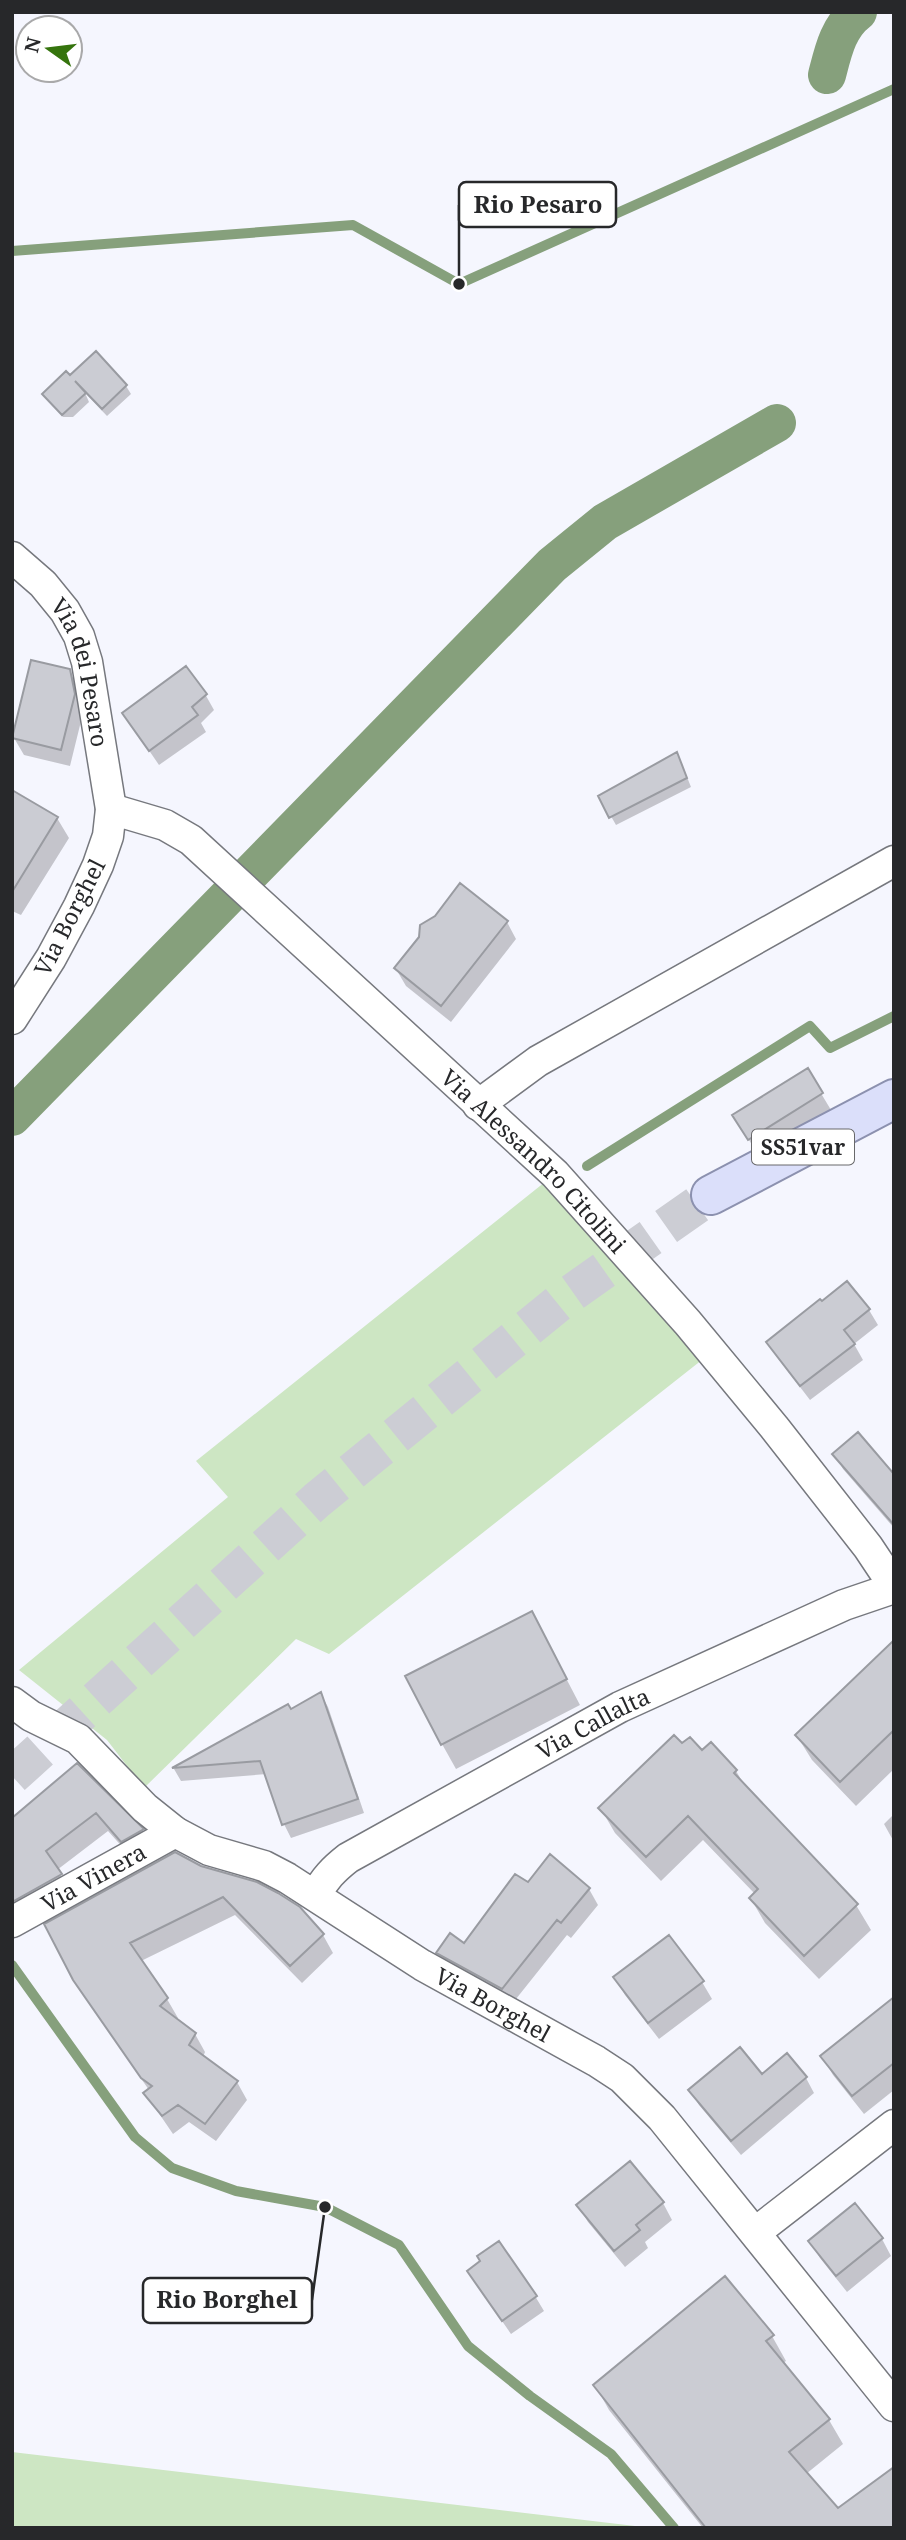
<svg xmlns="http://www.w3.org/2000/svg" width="906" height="2540" viewBox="0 0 906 2540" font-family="'Noto Serif',serif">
	<rect width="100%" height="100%" fill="#f5f6fe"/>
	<path fill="#cde6c3" d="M555,1174L712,1352L329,1654L296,1639L144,1788L107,1740L19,1670L228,1497L196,1461Z
		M12,2452L635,2526L636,2528H12Z"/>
	<path fill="#0003" d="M70,377L126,386L131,394L107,416L85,393L89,402L73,417H63L45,394Z
		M69,671L79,688L83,713L70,766L24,755L14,738Z
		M205,694L214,710L201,723L206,732L159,765L124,714Z
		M681,762L691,787L616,825L600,797Z
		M12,792L57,818L69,838L21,915L12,911Z
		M507,922L516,939L451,1022L406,986L396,969Z
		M807,1070L831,1110L759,1156L744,1132Z
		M847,1283L869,1310L878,1325L854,1344L863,1360L810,1400L777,1357L768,1342Z
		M835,1454L889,1472L894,1469V1528L843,1469Z
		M532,1613L580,1705L456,1769L442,1744Z
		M894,1646V1769L856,1806L812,1760L797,1736Z
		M321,1694L328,1707L364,1813L291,1838L284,1824L267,1774L181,1781L174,1769L241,1732L291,1711Z
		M682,1746L736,1771L747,1789L856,1905L871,1930L819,1979L765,1923L751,1899L755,1894L703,1840L661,1881L615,1833L601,1809Z
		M77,1765L142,1830L153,1850L134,1860L108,1831L57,1870L72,1895L29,1918L12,1898V1814L16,1818Z
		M894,1814V1842L884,1824Z
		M175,1854L323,1935L333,1953L302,1983L235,1915L141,1961L167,1999L178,2018L175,2020L195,2034L205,2052L203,2057L237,2082L247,2100L216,2141L189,2122L173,2134L145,2093L149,2090L86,1999Z
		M528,1885L589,1889L598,1905L571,1938L567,1935L512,2004L447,1969L438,1953L465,1945Z
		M615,1978L702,1982L712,1999L659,2039L625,1995Z
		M894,1998V2090L864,2114L833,2075L822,2056Z
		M762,2077L806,2078L814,2093L741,2155L699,2105L691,2090Z
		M629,2163L663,2203L672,2220L645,2242L648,2248L625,2267L588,2222L578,2205Z
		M854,2206L882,2239L891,2256L847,2292L820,2258L810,2241Z
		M477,2285L535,2296L544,2311L511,2334Z
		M772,2336L786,2361L783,2363L829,2420L843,2444L806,2474L838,2510L894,2508L789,2528H703L609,2410L595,2385Z"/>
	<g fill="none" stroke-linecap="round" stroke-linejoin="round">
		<path stroke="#86a07c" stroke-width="10" d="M12,251L353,225L459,284L894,89
			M587,1166L810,1026L830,1048L894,1016
			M12,1965L135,2137L172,2168L236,2191L325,2207L399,2245L468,2346L530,2396L611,2454L674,2528"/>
		<path stroke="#86a07c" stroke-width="38" d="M827,75C833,52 838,27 858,12
			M12,1117L552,565L605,522L777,423"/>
	</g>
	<path fill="#cbccd3" stroke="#999ba1" stroke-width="2" d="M96,351L127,385L102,409L75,381L86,393L62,415L42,394L66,371L70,375Z
		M31,660L70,669L75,694L61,750L12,738Z
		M186,666L207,694L192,707L198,715L149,751L122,713Z
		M677,752L687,778L609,818L598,796Z
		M12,790L58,817L12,892Z
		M460,883L508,921L441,1006L394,968L419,937L420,925L435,916Z
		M808,1068L823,1093L748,1140L732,1115Z
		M847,1281L870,1309L844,1330L855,1344L800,1386L766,1342L820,1299L822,1301Z
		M858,1432L894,1474V1525L832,1454Z
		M532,1611L567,1679L441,1745L405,1676Z
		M894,1640V1730L840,1782L795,1735Z
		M321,1692L358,1799L282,1825L260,1761L172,1768L288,1704L291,1709Z
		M674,1735L682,1743L690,1737L702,1750L711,1742L737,1770L734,1773L858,1904L804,1956L749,1898L758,1889L688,1816L646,1857L598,1808Z
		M77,1763L144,1829L121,1842L96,1813L46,1851L62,1874L12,1902V1818Z
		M175,1852L201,1866L257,1882L278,1893L300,1907L324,1934L290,1966L223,1897L130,1943L168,1998L160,2006L196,2033L189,2045L238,2081L205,2124L178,2105L162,2116L143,2093L152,2086L141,2078L73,1980L44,1924Z
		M550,1854L590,1888L561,1923L557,1920L502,1989L436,1953L450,1933L464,1943L515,1874L528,1882Z
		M669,1935L704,1981L648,2023L613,1977Z
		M894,1997V2063L852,2096L820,2056Z
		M740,2047L762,2074L787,2053L807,2077L731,2141L688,2090Z
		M630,2161L664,2202L636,2225L640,2230L614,2251L576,2205Z
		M855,2203L883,2238L836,2276L808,2241Z
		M499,2241L537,2296L502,2321L467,2271L480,2261L477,2256Z
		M725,2276L774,2335L766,2341L830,2419L789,2452L838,2508L894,2467V2528H706L593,2385Z"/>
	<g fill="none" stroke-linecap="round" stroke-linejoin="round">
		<path stroke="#cccdd4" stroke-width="38" stroke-dasharray="38 19" stroke-linecap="butt" d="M12,1776L317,1500L566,1297L711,1195"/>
		<g stroke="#76787e" stroke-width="33">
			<g id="minor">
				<path id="s1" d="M12,557L43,584L65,611L79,636L87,662L111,809L108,836L98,865L79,906L51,958L12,1019"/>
				<path id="s2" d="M111,809L165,825L191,840L555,1174L688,1323L774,1427L868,1547L894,1586"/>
				<path d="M478,1105L538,1061L894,861"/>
				<path id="s3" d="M12,1702L31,1716L78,1739L145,1808L175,1832L209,1850L264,1866L287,1878L422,1965L596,2061L622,2078L662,2118L894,2406"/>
				<path id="s4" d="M316,1895C324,1879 334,1869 348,1858L620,1707L844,1605L894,1588"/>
				<path id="s5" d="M12,1922L175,1832"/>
				<path d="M756,2232L894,2125"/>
			</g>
		</g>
		<g stroke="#8c91af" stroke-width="42">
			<path id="primary" d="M711,1195L894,1099"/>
		</g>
		<use href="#minor" stroke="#fff" stroke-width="30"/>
		<use href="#primary" stroke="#dbdffa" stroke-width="38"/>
	</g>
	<g text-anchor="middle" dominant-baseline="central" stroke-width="5" stroke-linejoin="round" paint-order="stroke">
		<rect fill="#fff" stroke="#68686a" stroke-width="2" x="752" y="1129.5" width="102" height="35" rx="5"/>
		<g font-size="21" font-weight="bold" fill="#27282a">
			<text x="803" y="1147">SS51var</text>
		</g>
		<g font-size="23" fill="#27282a" stroke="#fff">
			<text stroke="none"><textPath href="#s1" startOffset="140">Via dei Pesaro</textPath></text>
			<text transform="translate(69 917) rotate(-63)">Via Borghel</text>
			<text stroke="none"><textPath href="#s2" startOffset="556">Via Alessandro Citolini</textPath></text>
			<text stroke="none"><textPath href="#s4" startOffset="329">Via Callalta</textPath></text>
			<text stroke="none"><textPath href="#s5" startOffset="93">Via Vinera</textPath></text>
			<text stroke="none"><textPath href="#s3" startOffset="574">Via Borghel</textPath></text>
		</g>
	</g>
	<path fill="none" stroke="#27282a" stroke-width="2.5" d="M459 284L459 205M325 2207L312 2300"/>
	<g fill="#27282a" stroke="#fff" stroke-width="2.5">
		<circle cx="459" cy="284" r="7"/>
		<circle cx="325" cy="2207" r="7"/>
	</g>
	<g fill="#fff" stroke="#27282a" stroke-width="2.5">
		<rect x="459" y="182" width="157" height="45" rx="7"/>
		<rect x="143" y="2278" width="169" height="45" rx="7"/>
	</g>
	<g font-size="24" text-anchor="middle" font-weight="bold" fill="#27282a">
		<text x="538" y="213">Rio Pesaro</text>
		<text x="227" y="2308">Rio Borghel</text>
	</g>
	<rect width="906" height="2540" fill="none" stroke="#27282a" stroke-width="28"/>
	<g transform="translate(49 49) rotate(284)"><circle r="33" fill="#ffffff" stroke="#a9a9aa" stroke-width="2"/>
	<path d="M0-5L12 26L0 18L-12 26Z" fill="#35740d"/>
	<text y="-10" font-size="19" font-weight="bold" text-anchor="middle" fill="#27282a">N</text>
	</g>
</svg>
